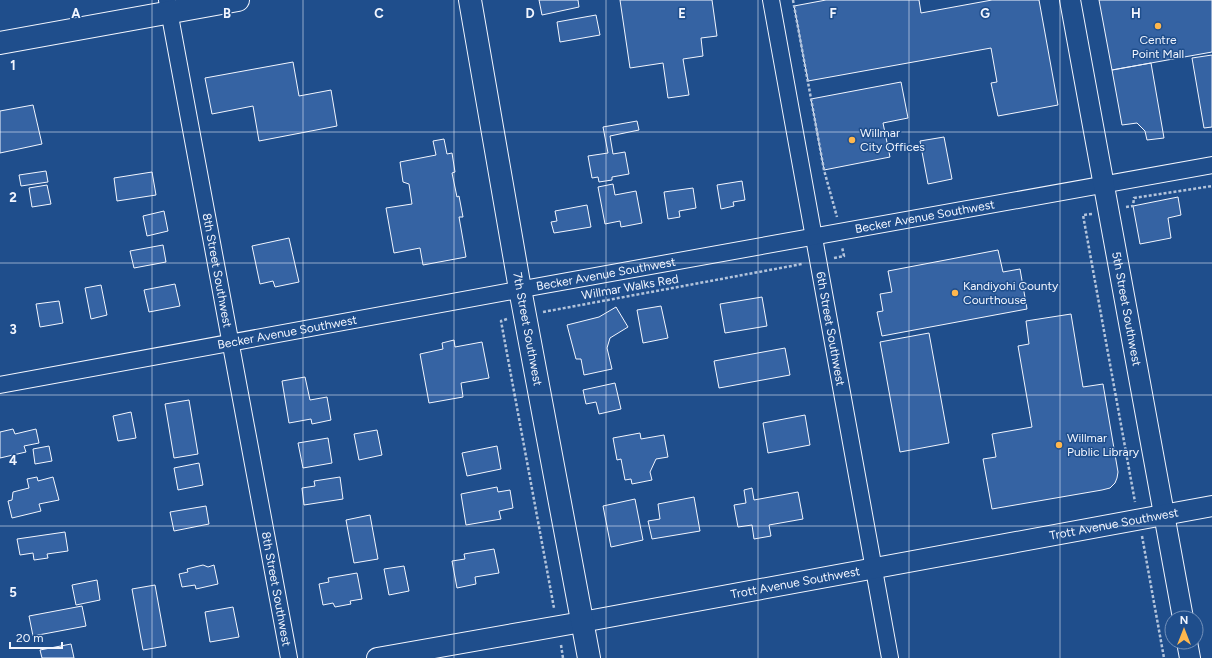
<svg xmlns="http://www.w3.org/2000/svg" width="1212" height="658" viewBox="0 0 1212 658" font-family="Figtree,sans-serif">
	<rect width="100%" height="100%" fill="#1f4e8c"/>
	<path fill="#3563a3" stroke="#f2f6ff" d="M539,0H578L579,7L542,15Z
		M620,0H712L717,36L701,38L703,56L683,59L689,95L668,98L663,63L630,68Z
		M826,0H919L921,13L992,0H1039L1058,105L998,116L991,83L997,82L991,48L808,81L794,6Z
		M1099,0H1212V52L1112,70Z
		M596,15L600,35L560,42L557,22Z
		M1212,55V127L1204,128L1192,58Z
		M293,62L299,96L331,90L337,126L259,141L253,106L212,114L205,78Z
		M1151,63L1164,138L1147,140L1145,131L1137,123L1122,125L1112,70Z
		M901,82L908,118L883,123L890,157L824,170L811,99Z
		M33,105L42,144L0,153V111Z
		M637,121L639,130L610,136L613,154L625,152L629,174L612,177V180L599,182L598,177L592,178L588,156L608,153L603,127Z
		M944,137L952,179L928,184L920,141Z
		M444,139L447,154L452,153L455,172L452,173L457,197L459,196L463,217H459L466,257L423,265L420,248L394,253L386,208L412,204L409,184L403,182L400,162L436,155L433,141Z
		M46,171L48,182L21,186L19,175Z
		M152,172L156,195L117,201L114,178Z
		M742,181L745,200L733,202L734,206L721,209L717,185Z
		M613,184L615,195L636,191L642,223L621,227L620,221L605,224L598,187Z
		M47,185L51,204L32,207L29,188Z
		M693,188L696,208L679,211L680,217L668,219L664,192Z
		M1178,197L1181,215L1168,218L1171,238L1140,244L1133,206Z
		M587,205L591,227L554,233L551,222L557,221L555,211Z
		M164,211L168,231L147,236L143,216Z
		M289,238L299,282L275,287L273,281L260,284L252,246Z
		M163,245L166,262L134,268L130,251Z
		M998,250L1003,272L1020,269L1027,309L882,336L877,312L883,311L880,294L892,292L888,271Z
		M175,284L180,306L149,312L144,290Z
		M101,285L107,315L91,319L85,288Z
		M762,297L767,326L725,333L720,304Z
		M59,301L63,323L40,327L36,304Z
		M661,306L668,338L643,343L637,310Z
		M616,307L628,327L610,338L607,348L612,369L584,375L581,359H576L567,325L599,317Z
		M1071,314L1083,387L1103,384L1118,472L1117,478L1115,483L1110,488L1102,490L992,509L983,459L996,457L992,434L1032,427L1018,346L1029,344L1026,321Z
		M929,333L949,443L900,452L880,342Z
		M454,340L455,347L482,342L489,378L461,383L463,397L429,403L420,354L443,349L442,343Z
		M785,348L790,375L719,388L714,361Z
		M305,377L310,400L327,397L331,420L312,424L311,419L289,423L282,381Z
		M615,383L621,409L599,414L596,402L586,404L583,390Z
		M189,400L198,454L174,458L165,404Z
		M131,412L136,438L118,441L113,416Z
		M805,415L810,445L768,453L763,423Z
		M13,429L15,434L36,429L39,443L24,446L26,452L0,458V432Z
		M377,430L382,455L359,460L354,434Z
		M640,433L641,439L664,435L668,457L656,459L650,472L652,480L632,484L631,479L625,480L621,459L617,460L613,438Z
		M328,438L332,463L303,468L298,443Z
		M49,446L52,461L35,464L33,449Z
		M497,446L501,469L467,476L462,453Z
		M199,463L203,485L178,490L174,468Z
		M37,477L38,481L53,477L59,500L39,504L41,511L12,518L8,501L12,500L13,492L29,488L27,479Z
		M340,477L343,499L304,505L302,488L315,486L314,481Z
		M497,487L498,492L510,490L513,508L499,511L501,519L466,525L461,494Z
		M752,488L754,500L798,492L803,519L769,525L771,536L754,539L752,525L738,527L734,505L746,503L744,490Z
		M694,497L700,531L652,539L648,521L660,519L658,504Z
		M635,499L643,540L611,547L603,506Z
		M206,506L209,524L174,531L170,512Z
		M370,515L378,559L354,563L346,520Z
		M65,532L68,551L47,554L48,558L34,560L33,553L20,555L17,539Z
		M494,549L499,573L475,577L476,584L457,588L452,561L465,559L464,554Z
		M203,565L208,567L214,565L218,584L196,589L195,585L182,587L179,574L188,572L187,569Z
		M404,566L409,591L389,595L384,569Z
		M357,573L362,599L350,601L351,604L335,607L333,603L323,605L319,584L329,582L328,578Z
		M97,580L100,600L76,605L72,585Z
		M155,585L166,646L143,650L132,589Z
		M82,606L86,626L33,636L29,616Z
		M233,607L239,637L210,642L205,612Z
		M71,644L74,658H42L40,650Z"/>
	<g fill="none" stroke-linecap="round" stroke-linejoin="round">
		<g stroke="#f2f6ff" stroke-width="18">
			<g id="minor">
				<path id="s1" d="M167,0L289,658"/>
				<path id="s2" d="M771,0L890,658"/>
				<path id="s3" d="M0,385L534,287L1212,165"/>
			</g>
		</g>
		<g stroke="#f2f6ff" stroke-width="22">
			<g id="tertiary">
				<path id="s4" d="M1070,0L1183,618"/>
				<path d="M1187,642L1190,658"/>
				<path id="s5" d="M377,658L582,622L1212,506"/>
			</g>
		</g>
		<g stroke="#f2f6ff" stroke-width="24">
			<g id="secondary">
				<path id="s6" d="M470,0L520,289L589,658"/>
			</g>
		</g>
		<g stroke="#f2f6ff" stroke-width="24">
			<path id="trunk" d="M0,43L238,0"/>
		</g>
		<path stroke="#b3c4dc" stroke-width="2.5" stroke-dasharray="3 2" stroke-linecap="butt" d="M793,0L824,170L837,217
			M1126,207L1133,206L1134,198L1212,186
			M1092,214L1083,215L1135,502
			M834,258L844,256L842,247
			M543,312L802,264
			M507,319L501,321L554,608
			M1142,536L1164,658
			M561,645L563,658"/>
		<use href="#minor" stroke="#1f4e8c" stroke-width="16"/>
		<use href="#tertiary" stroke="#1f4e8c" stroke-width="20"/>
		<use href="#secondary" stroke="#1f4e8c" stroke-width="22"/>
		<use href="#trunk" stroke="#1f4e8c" stroke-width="22"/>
	</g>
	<path fill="none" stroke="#f2f6ff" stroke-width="1" stroke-opacity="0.55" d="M152,0V658M303,0V658M454,0V658M606,0V658M758,0V658M909,0V658M1060,0V658M0,132H1212M0,263H1212M0,395H1212M0,526H1212"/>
	<g fill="#ffb74d" stroke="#1f4e8c" stroke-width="1.5">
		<circle cx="1158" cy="26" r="4"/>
		<circle cx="852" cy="140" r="4"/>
		<circle cx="955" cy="293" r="4"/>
		<circle cx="1059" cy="445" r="4"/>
	</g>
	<g text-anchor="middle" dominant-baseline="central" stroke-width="3" stroke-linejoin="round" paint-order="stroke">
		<g font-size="12" fill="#f2f6ff" stroke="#1f4e8c" text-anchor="start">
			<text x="1158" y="40" text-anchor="middle">Centre<tspan x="1158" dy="14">Point Mall</tspan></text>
			<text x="860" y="133">Willmar<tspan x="860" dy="14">City Offices</tspan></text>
			<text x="963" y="286">Kandiyohi County<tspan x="963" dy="14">Courthouse</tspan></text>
			<text x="1067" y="438">Willmar<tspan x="1067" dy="14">Public Library</tspan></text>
		</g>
		<g font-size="12" fill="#f2f6ff" stroke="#1f4e8c">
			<text stroke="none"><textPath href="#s3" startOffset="940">Becker Avenue Southwest</textPath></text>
			<text stroke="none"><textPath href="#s1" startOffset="275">8th Street Southwest</textPath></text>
			<text stroke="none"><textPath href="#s3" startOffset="616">Becker Avenue Southwest</textPath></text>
			<text transform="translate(630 287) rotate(-10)">Willmar Walks Red</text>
			<text stroke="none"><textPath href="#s4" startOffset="314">5th Street Southwest</textPath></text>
			<text stroke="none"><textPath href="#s6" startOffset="334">7th Street Southwest</textPath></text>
			<text stroke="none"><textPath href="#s2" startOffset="334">6th Street Southwest</textPath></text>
			<text stroke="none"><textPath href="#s3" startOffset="292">Becker Avenue Southwest</textPath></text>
			<text stroke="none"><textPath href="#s5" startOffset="749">Trott Avenue Southwest</textPath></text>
			<text stroke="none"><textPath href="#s5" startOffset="425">Trott Avenue Southwest</textPath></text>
			<text stroke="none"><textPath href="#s1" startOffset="599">8th Street Southwest</textPath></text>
		</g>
	</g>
	<g font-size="13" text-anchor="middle" font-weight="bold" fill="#f2f6ff" stroke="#1f4e8c" stroke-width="3" stroke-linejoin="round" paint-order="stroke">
		<text x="76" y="18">A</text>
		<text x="227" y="18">B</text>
		<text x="379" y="18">C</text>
		<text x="530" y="18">D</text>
		<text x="682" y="18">E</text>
		<text x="833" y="18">F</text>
		<text x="985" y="18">G</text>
		<text x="1136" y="18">H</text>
		<text x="13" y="70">1</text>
		<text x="13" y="202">2</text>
		<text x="13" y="334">3</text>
		<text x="13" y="465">4</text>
		<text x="13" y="597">5</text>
	</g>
	<g transform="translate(1184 630)"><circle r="19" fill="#1f4e8c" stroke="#7391ba"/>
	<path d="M0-3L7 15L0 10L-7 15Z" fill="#ffb74d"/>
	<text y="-6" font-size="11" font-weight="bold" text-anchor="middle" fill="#f2f6ff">N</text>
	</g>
	<path d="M10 642v6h52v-6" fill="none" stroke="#f2f6ff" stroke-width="2"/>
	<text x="16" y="642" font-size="12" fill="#f2f6ff" stroke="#1f4e8c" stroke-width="3" paint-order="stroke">20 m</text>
</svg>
